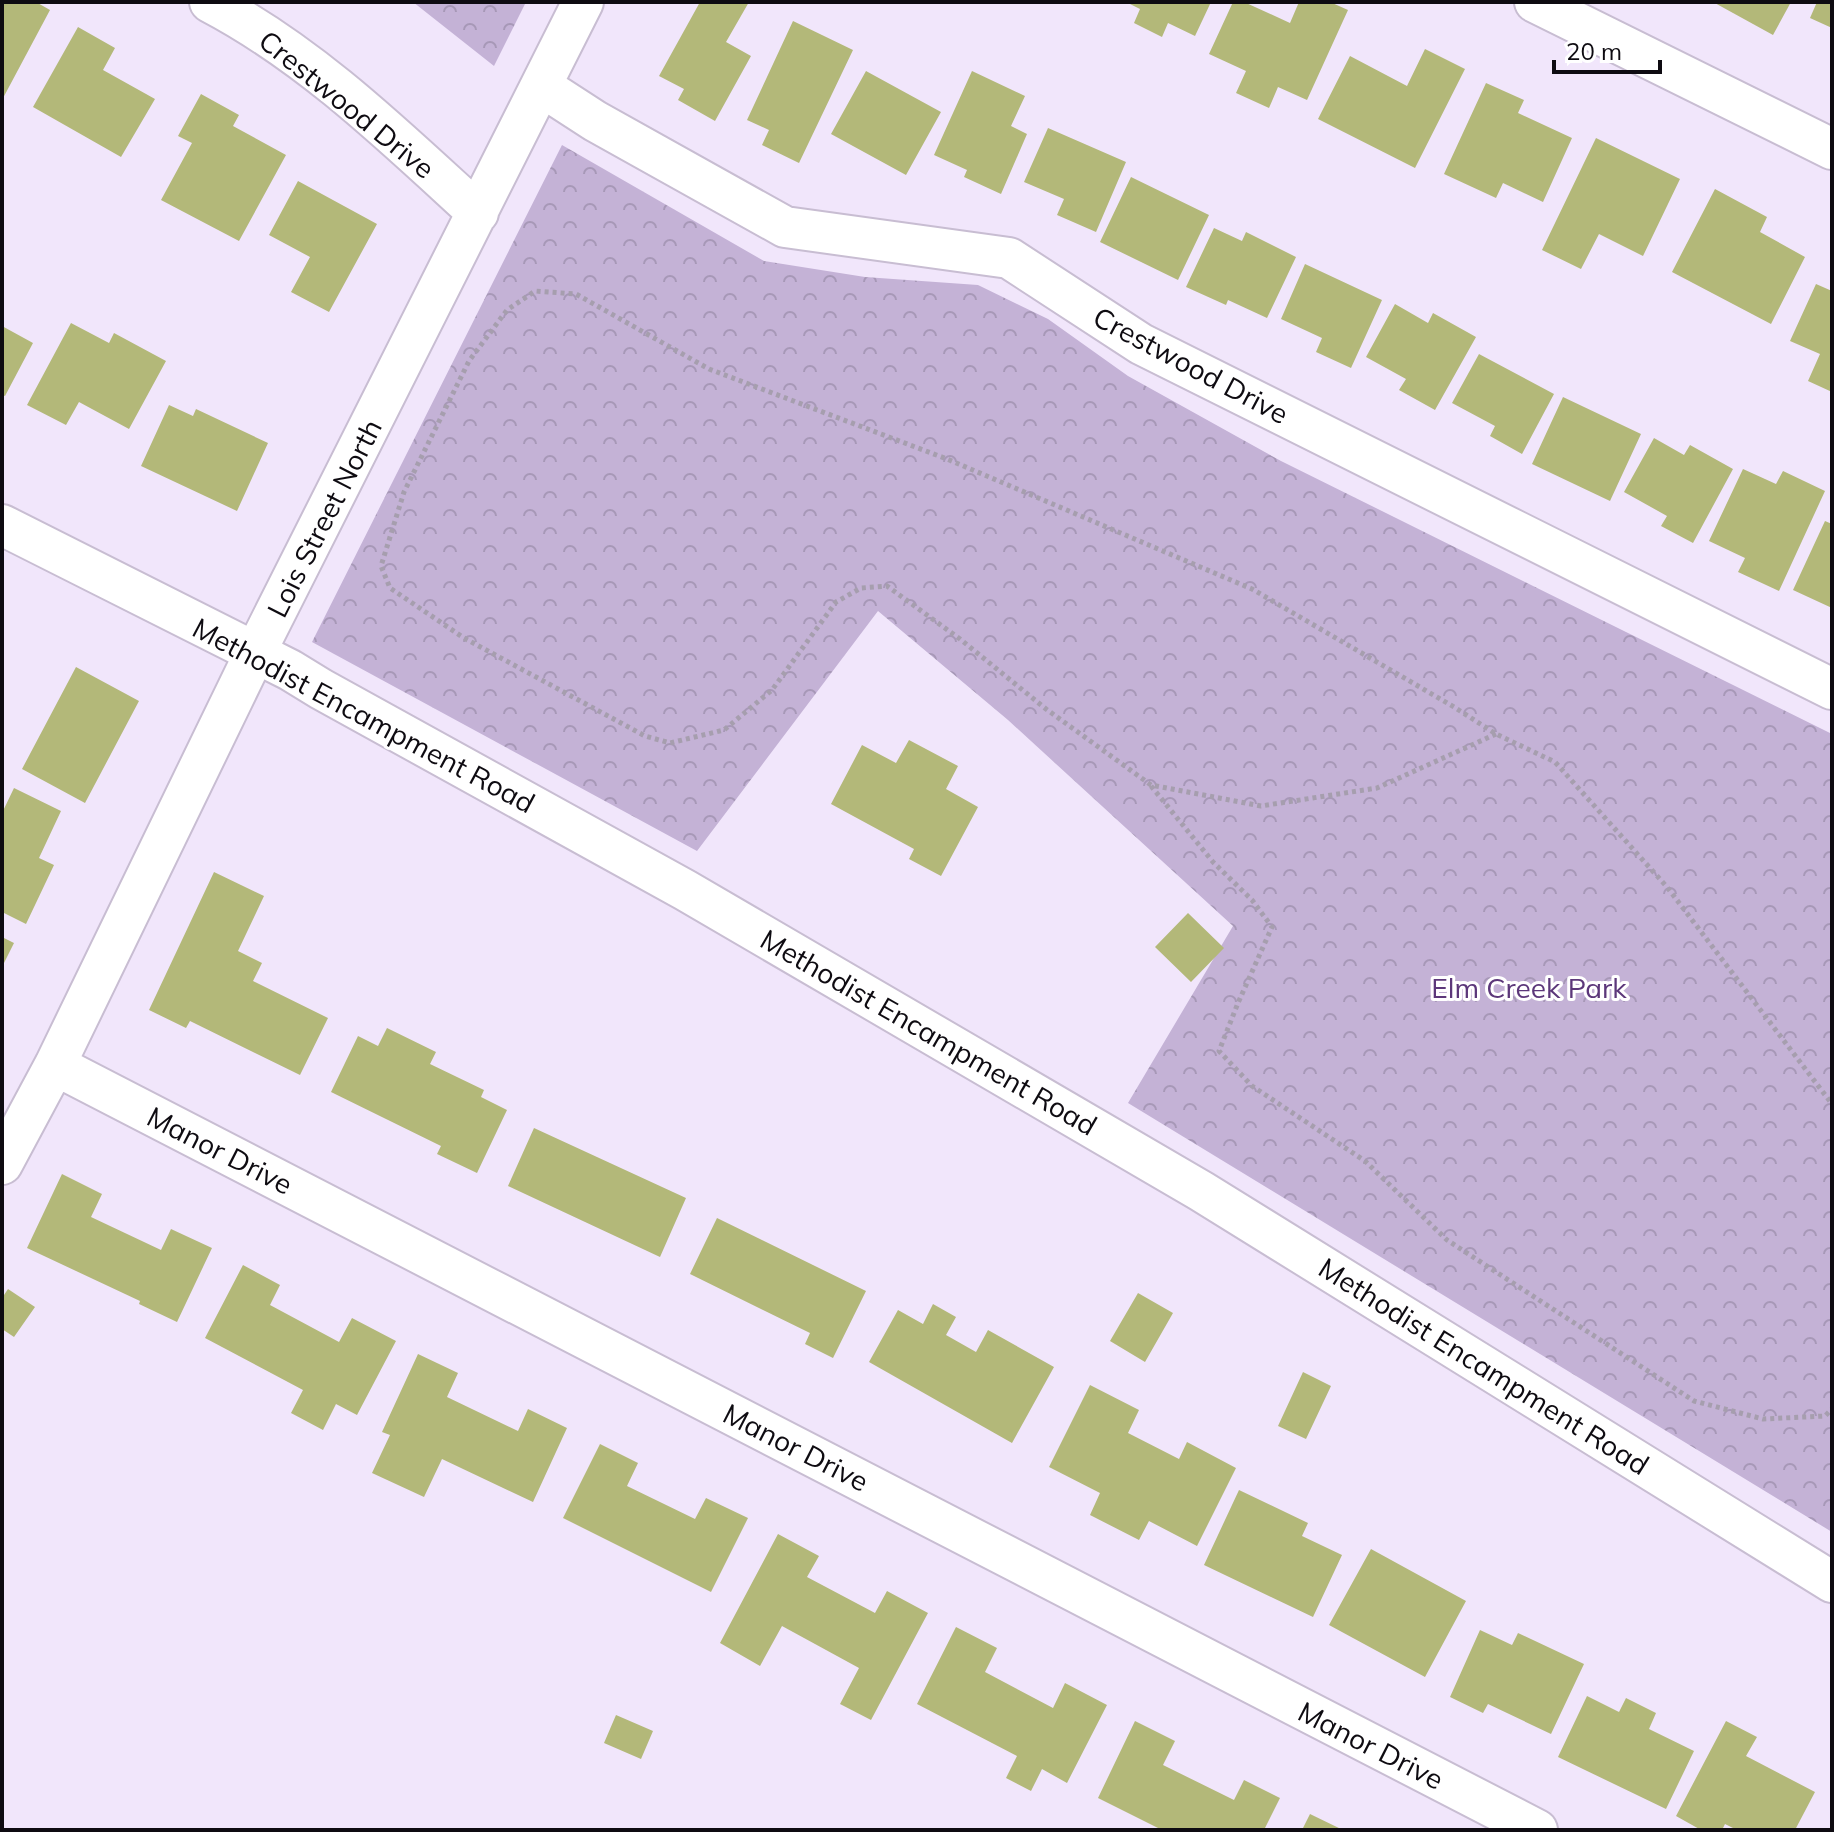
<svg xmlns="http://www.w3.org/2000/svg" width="1834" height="1832" viewBox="0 0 1834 1832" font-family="Mulish,sans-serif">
	<defs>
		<pattern id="park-crowns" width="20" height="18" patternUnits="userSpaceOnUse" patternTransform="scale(2)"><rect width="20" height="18" fill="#c4b2d6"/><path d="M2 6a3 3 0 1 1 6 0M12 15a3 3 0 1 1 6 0" fill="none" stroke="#a798b7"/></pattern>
	</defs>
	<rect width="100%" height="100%" fill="#f1e6fb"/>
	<path fill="url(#park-crowns)" d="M413,2H526L494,66Z
		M562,145L764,261L865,277L978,285L1048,319L1128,376L1281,461L1832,734V1532L1128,1103L1233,926L1008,720L878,611L697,851L312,642Z"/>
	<path fill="#b3b879" d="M2,2H36L50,10L2,100Z
		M700,2H749L726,42L751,56L715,121L678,100L684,89L659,76Z
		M1126,2H1211L1195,36L1168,23L1162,37L1134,23L1140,9Z
		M1233,2H1244L1290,23L1299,2H1330L1348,10L1307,100L1278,87L1269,108L1236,93L1246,71L1209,54Z
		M1713,2H1791L1773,35Z
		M1817,2H1832V28L1810,18Z
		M793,21L853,50L799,163L762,145L769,130L747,120Z
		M78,27L115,48L103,70L155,99L121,157L33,107Z
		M1425,49L1465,69L1415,168L1318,119L1350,56L1407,86Z
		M866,71L941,112L906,175L831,134Z
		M972,71L1025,96L1011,126L1027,134L1001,194L964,177L967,170L934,155Z
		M1486,83L1524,100L1518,113L1572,138L1543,202L1503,183L1496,198L1444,174Z
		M201,94L239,115L233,126L286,155L239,241L161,200L192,143L178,136Z
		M1048,128L1126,162L1096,232L1057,215L1064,199L1024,182Z
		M1596,138L1680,179L1643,256L1599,234L1581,269L1542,250Z
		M1131,177L1209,215L1178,280L1100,242Z
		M298,181L377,224L329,312L291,292L310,257L269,235Z
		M1715,189L1767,217L1760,232L1805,257L1771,324L1672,272Z
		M1214,228L1242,241L1246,232L1296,257L1267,318L1228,300L1226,305L1186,287Z
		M1305,264L1382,300L1351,368L1316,352L1322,338L1281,319Z
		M1816,284L1832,291V392L1808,381L1820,354L1790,341Z
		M1395,304L1428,323L1433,313L1476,337L1435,410L1399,390L1406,379L1366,357Z
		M71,323L109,343L114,333L166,361L129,429L79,402L66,425L27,405Z
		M2,326L33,343L5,396L2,395Z
		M1479,354L1554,394L1522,454L1490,436L1495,426L1452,403Z
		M1563,397L1641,434L1610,501L1532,464Z
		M169,405L193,416L196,409L268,443L237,511L141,466Z
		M1654,438L1684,455L1690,445L1733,469L1693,543L1661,526L1667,516L1624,492Z
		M1743,469L1776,484L1783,471L1825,491L1779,591L1738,572L1745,558L1709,541Z
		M1825,521L1832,524V608L1793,590Z
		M76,667L139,701L85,803L22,769Z
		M909,740L958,766L946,789L978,807L941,876L909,859L914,849L831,804L862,745L896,763Z
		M14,788L61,811L39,858L54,865L26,924L2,912V813Z
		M214,872L264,896L238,951L262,963L253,981L328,1018L300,1075L190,1021L186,1028L149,1010Z
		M1188,913L1224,948L1191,982L1155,947Z
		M2,937L14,943L2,967Z
		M387,1028L436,1052L430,1064L484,1090L481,1097L507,1110L477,1173L437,1154L441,1146L331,1092L358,1036L378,1046Z
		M534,1128L686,1198L660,1257L508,1186Z
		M62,1174L102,1194L91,1217L161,1250L171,1229L212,1248L177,1322L139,1304L140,1301L27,1248Z
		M717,1218L866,1291L833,1358L805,1344L810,1333L690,1274Z
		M243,1265L280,1285L270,1305L339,1342L352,1318L396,1341L357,1415L336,1404L323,1430L291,1413L303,1390L205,1338Z
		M8,1289L35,1307L14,1337L2,1329V1298Z
		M1138,1293L1173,1313L1145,1362L1110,1341Z
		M933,1304L956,1317L946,1335L976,1352L988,1330L1054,1367L1012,1443L869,1362L898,1310L923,1324Z
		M418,1354L458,1373L447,1397L518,1431L528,1409L567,1428L533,1502L442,1459L424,1497L372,1473L390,1435L382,1432Z
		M1303,1372L1331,1386L1306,1439L1278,1426Z
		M1090,1385L1139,1410L1128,1433L1179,1459L1187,1442L1236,1468L1197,1546L1149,1521L1139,1540L1090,1515L1100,1493L1049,1467Z
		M600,1444L638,1463L627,1486L695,1519L706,1498L748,1518L711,1592L563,1518Z
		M1239,1490L1308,1523L1302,1536L1342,1555L1313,1617L1204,1565Z
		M778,1534L819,1556L807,1577L875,1613L887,1591L928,1613L871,1720L840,1704L859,1668L782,1626L760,1666L720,1643Z
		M1371,1549L1466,1601L1425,1677L1329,1625Z
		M956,1627L997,1648L985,1672L1053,1708L1065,1683L1107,1705L1067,1783L1042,1769L1031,1791L1006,1778L1017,1756L917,1704Z
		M1480,1630L1512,1645L1518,1633L1584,1664L1551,1734L1488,1704L1483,1713L1450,1697Z
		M1587,1696L1619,1712L1626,1698L1656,1713L1649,1729L1694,1751L1666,1809L1558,1757Z
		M616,1715L653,1731L641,1759L604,1743Z
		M1135,1721L1175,1741L1163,1765L1234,1800L1244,1780L1280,1798L1264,1830H1162L1098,1798Z
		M1726,1721L1757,1737L1746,1756L1815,1792L1795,1830H1737L1725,1824L1722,1830H1701L1676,1816Z
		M1310,1814L1343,1830H1302Z"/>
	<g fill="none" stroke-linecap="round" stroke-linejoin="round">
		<g stroke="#c8bdd2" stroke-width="44">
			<path id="minor" d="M210,2C311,55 395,137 478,213
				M1535,2L1832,149
				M541,86L595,121L785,227L1009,258L1141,344L1832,689
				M2,525L290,670L321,689L685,890L1201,1191L1832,1582
				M55,1065L1537,1830
				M2,1164L55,1065L255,653L583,2"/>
		</g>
		<path stroke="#a69eae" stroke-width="5" stroke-dasharray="4 4" stroke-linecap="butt" d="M1496,734L1377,788L1261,806L1151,785L1046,709L960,639L887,586L861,588L836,602L772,690L724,730L670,743L645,736L464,638L390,588L381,566L404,492L469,361L507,310L535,291L576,294L709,369L947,459L1252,589L1454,707L1496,734L1555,762L1667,887L1832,1104
			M1151,786L1213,862L1252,900L1272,927L1238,1003L1219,1051L1252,1086L1365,1161L1447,1240L1694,1401L1763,1419L1825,1416L1832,1409"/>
		<use href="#minor" stroke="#fff" stroke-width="40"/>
	</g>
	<g text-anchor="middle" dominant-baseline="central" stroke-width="6" stroke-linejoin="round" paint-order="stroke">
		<g font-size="28" fill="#0e0b11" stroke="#fff">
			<text transform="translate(347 104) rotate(39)">Crestwood Drive</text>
			<text transform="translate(1191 365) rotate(28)">Crestwood Drive</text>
			<text transform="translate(324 518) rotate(-63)">Lois Street North</text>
			<text transform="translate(364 715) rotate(28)">Methodist Encampment Road</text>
			<text transform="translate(929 1032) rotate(30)">Methodist Encampment Road</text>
			<text transform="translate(220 1150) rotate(27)">Manor Drive</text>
			<text transform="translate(1484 1366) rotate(32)">Methodist Encampment Road</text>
			<text transform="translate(796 1447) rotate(27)">Manor Drive</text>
			<text transform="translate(1371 1745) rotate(27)">Manor Drive</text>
		</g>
		<g font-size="28" fill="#5c377a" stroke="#fff">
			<text x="1529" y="987">Elm Creek Park</text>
		</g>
	</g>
	<rect width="1834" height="1832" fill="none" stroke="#0e0b11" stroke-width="8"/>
	<path d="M1554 60v12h106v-12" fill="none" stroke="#0e0b11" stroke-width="4"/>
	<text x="1566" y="60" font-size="24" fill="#0e0b11" stroke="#ffffff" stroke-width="6" paint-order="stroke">20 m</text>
</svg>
